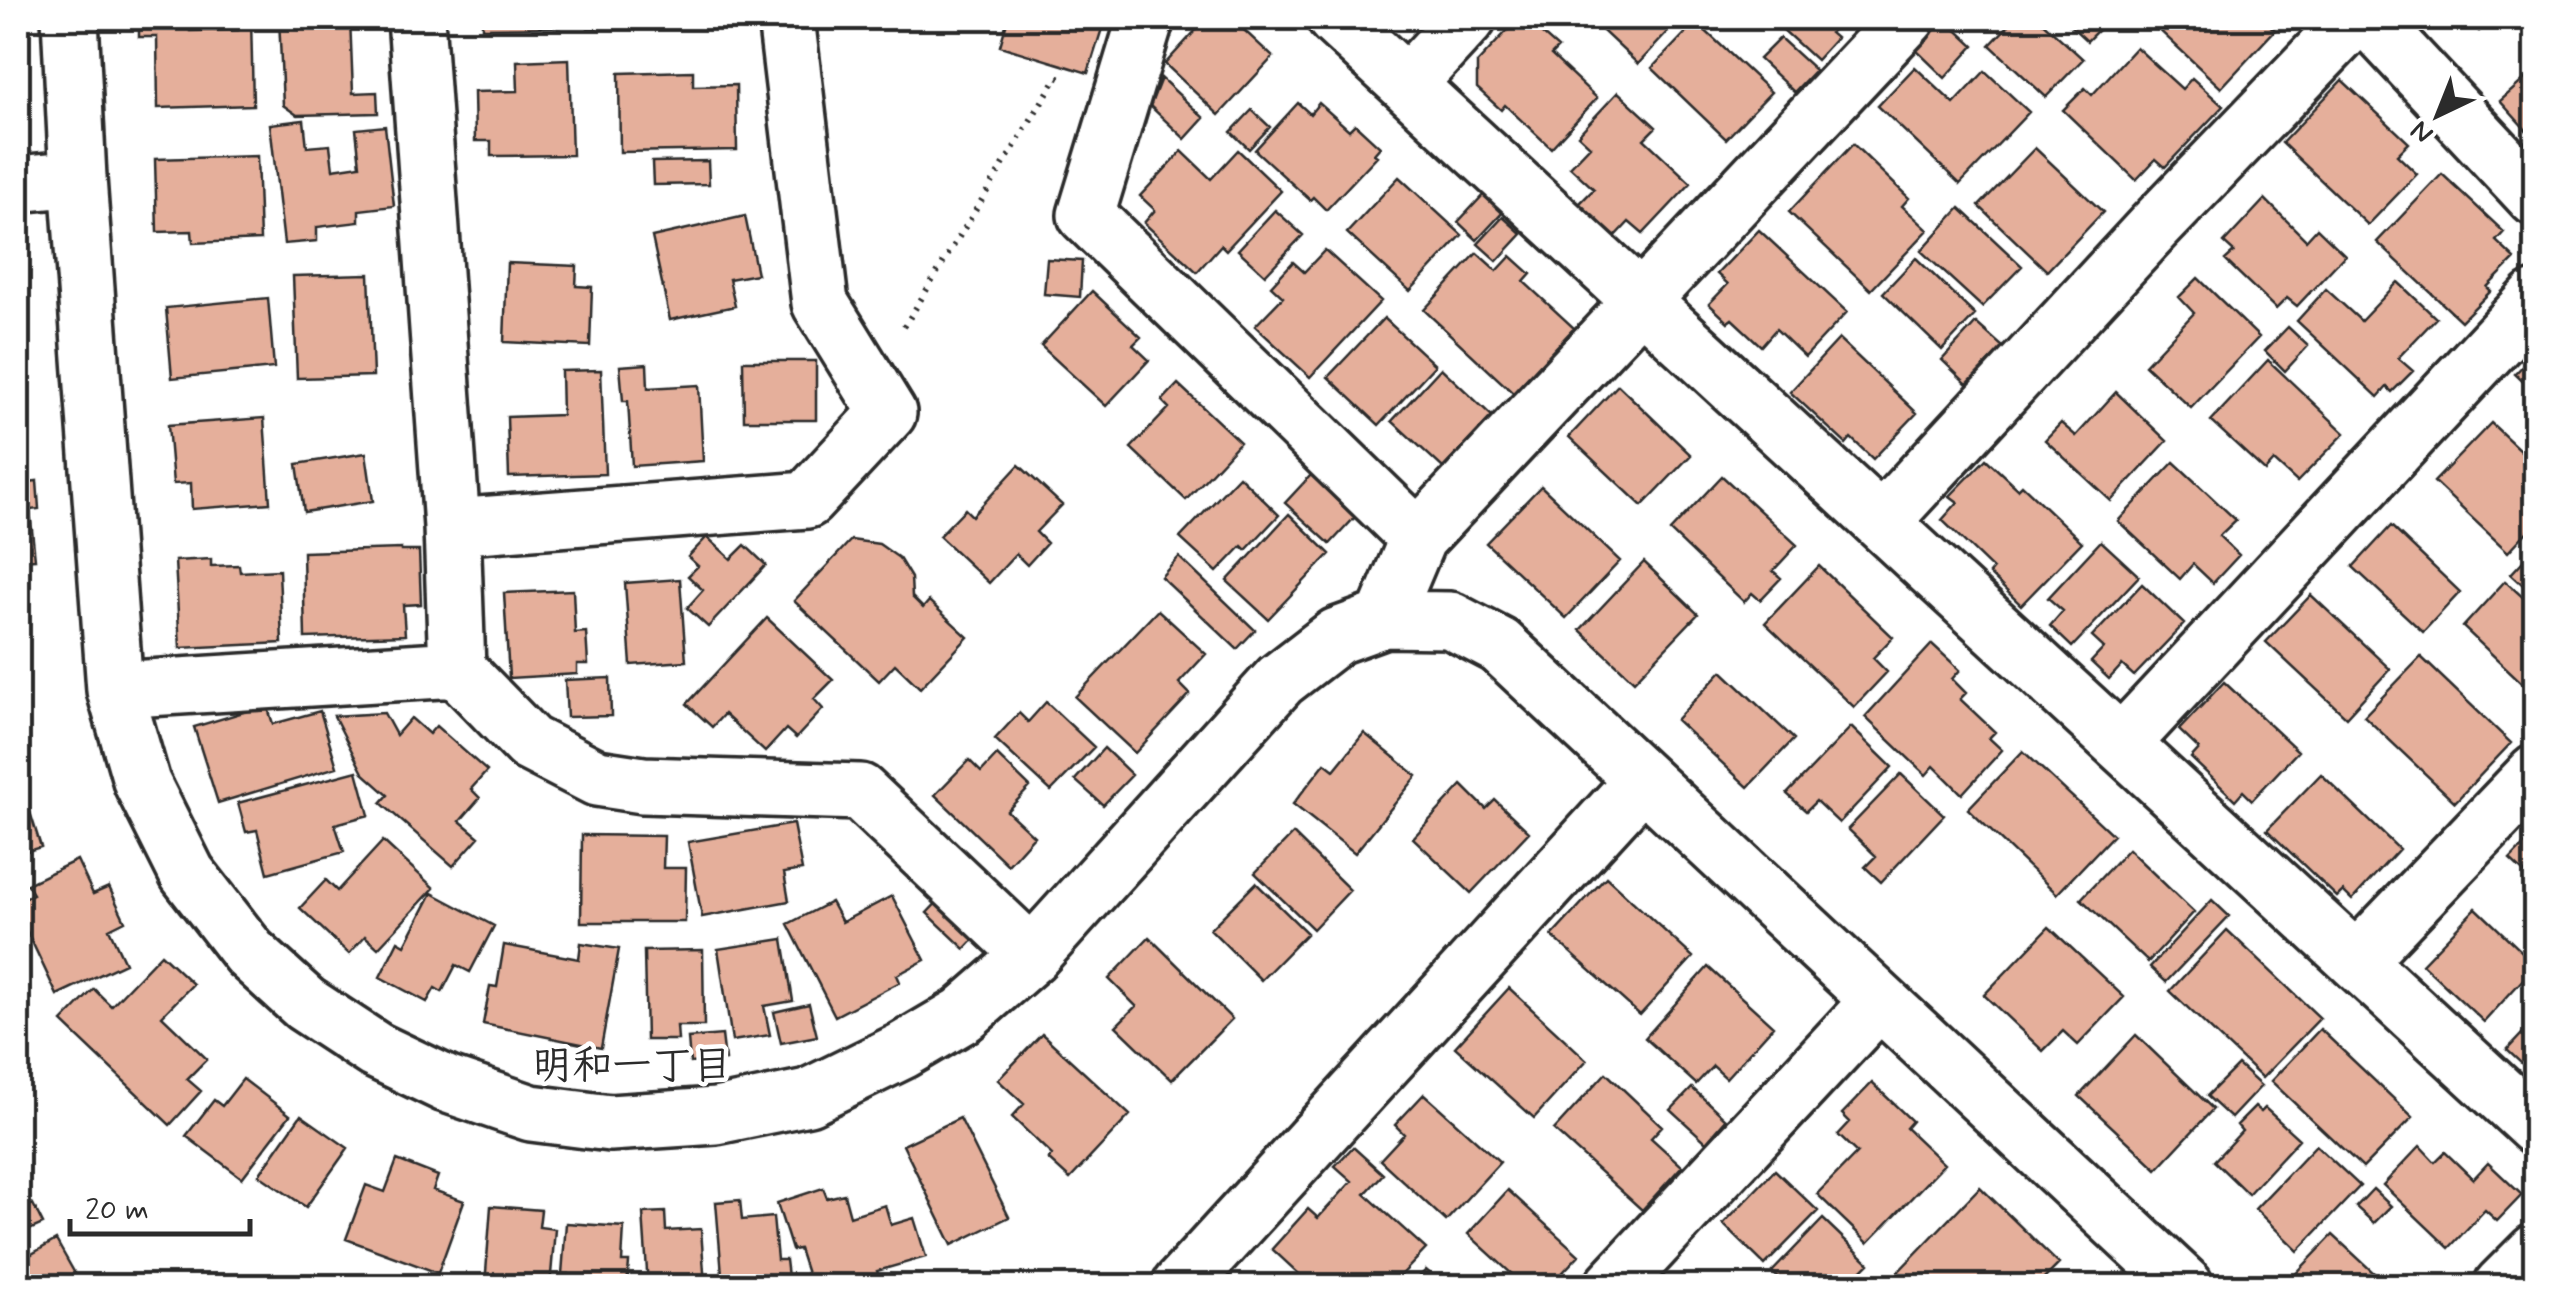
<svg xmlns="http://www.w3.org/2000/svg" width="2553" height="1304" viewBox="0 0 2553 1304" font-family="Mynerve,'Klee One',sans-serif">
	<rect width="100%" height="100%" fill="#fff"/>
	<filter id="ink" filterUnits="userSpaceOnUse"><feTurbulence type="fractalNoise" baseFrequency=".01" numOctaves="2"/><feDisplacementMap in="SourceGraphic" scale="20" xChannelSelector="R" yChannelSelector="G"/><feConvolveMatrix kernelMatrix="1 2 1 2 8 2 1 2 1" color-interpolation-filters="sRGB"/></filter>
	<g filter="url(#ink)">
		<path fill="#e5af9b" stroke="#2b2b2b" stroke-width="2.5" d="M139,18H189L190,31L238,30V18H251L253,105L158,108L157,37H139Z
			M279,18H350L353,93L377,92L378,113L297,115L283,105Z
			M482,18H560V27L482,28Z
			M588,18H656V26L588,28Z
			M673,18H728V19L673,20Z
			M1008,18H1091L1104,22L1088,73L1000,46Z
			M1207,18H1231L1273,57L1219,115L1165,64Z
			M1519,18H1524L1558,48L1551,55L1597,98L1551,148L1505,105L1501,110L1477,88V63Z
			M1589,18H1681L1638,64Z
			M1770,18H1844L1830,33L1836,38L1816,60Z
			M2016,18H2038L2083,59L2046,97L1990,45Z
			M2062,18H2110L2087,41Z
			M2162,18H2262L2275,30L2221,88L2155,26Z
			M2465,18H2492L2479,31Z
			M1945,19L1974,46L1945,78L1916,50Z
			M1696,22L1771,92L1726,139L1652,68Z
			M1780,38L1815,70L1794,92L1759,59Z
			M2136,47L2182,89L2192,78L2223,106L2165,167L2156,159L2136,180L2063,110L2085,88L2092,95Z
			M569,59L572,155L491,156V141H475L474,92L518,91L517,61Z
			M1915,67L1954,104L1985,71L2029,112L1960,184L1878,106Z
			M2536,69V141L2500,101Z
			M693,71V86L736,85L737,150L620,152L619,73Z
			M1161,78L1204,118L1185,139L1150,106Z
			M2342,80L2409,143L2397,155L2417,174L2368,225L2282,143Z
			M1618,92L1656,127L1644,139L1691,183L1643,234L1629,222L1614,238L1578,205L1594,189L1570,167L1590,146L1578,135Z
			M1298,103L1310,114L1319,103L1349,130L1355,124L1380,147L1374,154L1377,156L1326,210L1313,197L1310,200L1255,150Z
			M1252,110L1270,127L1249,149L1231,132Z
			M304,120L307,147L330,145L333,169L360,165L356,129L385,126L394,206L359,210V222L317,227V241L284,244L270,124Z
			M1853,144L1909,198L1902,206L1928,230L1871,290L1789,212Z
			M2035,148L2103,212L2047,271L1979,206Z
			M1238,150L1281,191L1226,250L1221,245L1197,272L1144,223L1155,210L1140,196L1182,151L1211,179Z
			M257,156L260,240L193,243L192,231L157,232L155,159Z
			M708,161L709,184L653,185L652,162Z
			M2442,174L2504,232L2496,241L2515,259L2487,287L2491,291L2461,321L2377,242Z
			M1399,177L1462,235L1410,291L1347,233Z
			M1485,193L1504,211L1477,240L1458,222Z
			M2265,199L2306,240L2317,228L2345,255L2297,306L2287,298L2276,309L2225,260L2234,252L2224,243Z
			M1960,208L2022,266L1982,307L1921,251Z
			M1275,210L1303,235L1265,275L1238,250Z
			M745,216L757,274L729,279L735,306L670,320L652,237Z
			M1503,217L1522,234L1497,261L1478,244Z
			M1759,230L1847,312L1805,357L1776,329L1761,346L1732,319L1728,322L1709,304L1728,284L1717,274Z
			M18,242L28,364L19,365L22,409H18Z
			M1325,250L1381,301L1310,377L1255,326L1283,297L1271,286L1293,262L1304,272Z
			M1477,253L1497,271L1511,256L1531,274L1524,282L1574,328L1513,393L1424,310Z
			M1916,258L1975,315L1942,350L1883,293Z
			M1047,259L1082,261L1080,297L1044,294Z
			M507,263L577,266L576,286L592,287L590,346L504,342Z
			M369,274L373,376L297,378L293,276Z
			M2198,278L2259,337L2191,408L2145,365L2194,313L2179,297Z
			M2398,282L2436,318L2398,358L2413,371L2392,392L2387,387L2378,397L2297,321L2326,289L2361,321Z
			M1092,291L1141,337L1133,345L1149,360L1106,406L1041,346Z
			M268,298L274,368L172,378L166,308Z
			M1384,318L1435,365L1379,425L1328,377Z
			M1976,323L2003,347L1967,384L1942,360Z
			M2288,327L2308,346L2285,371L2265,351Z
			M1839,339L1917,413L1873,459L1851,438L1846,444L1790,392Z
			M2536,352V394L2515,374Z
			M2268,360L2345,433L2297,482L2274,461L2265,471L2211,421Z
			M743,361H816V420H744Z
			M647,364L648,388L699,385L703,461L632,466L628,401H623L620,366Z
			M1441,368L1492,416L1443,468L1392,421Z
			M601,370L605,474L509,477L507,417L562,415L561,371Z
			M1178,384L1240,442L1186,500L1131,448L1169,408L1162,401Z
			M1618,385L1691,455L1642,506L1569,437Z
			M2116,392L2167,441L2111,501L2045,440L2061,423L2076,436Z
			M264,418L270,503L192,509L191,483L173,484L168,425Z
			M2491,423L2536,465V522L2508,552L2434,482Z
			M366,453L373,501L304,512L297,464Z
			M1986,459L2018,489L2022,485L2082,542L2021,605L1989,574L1993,569L1942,520L1958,502L1950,496Z
			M2174,462L2236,520L2219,536L2239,555L2213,583L2193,564L2180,579L2118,521Z
			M1019,465L1062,505L1036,532L1047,543L1027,565L1016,554L989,583L939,536L965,509L972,516Z
			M27,472L28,482L37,481L39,509L30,510L35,559L18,560V473Z
			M1311,475L1355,517L1330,544L1285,503Z
			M1239,476L1279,515L1246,550L1242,546L1217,572L1180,538Z
			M1722,476L1797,545L1773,571L1781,578L1760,600L1752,593L1744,602L1670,531Z
			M1541,486L1620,561L1566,618L1486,543Z
			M1289,514L1330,554L1268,619L1227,581Z
			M2391,526L2460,592L2423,632L2353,567Z
			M707,537L731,559L745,545L766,565L708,627L687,608L703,590L688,576L698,566L688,557Z
			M851,540L879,544L899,558L911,578L912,597L923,608L929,601L968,637L920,688L895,664L879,681L794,601Z
			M2101,541L2139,576L2072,647L2050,626L2063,611L2048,598Z
			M2536,547V597L2511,574Z
			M401,549V551H419L421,604L403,605L405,635L305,638L303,552Z
			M1179,557L1255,630L1237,649L1161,577Z
			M211,559V566L239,565L240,572L279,570L282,643L180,648L175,561Z
			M1644,562L1698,614L1634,681L1580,630Z
			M1819,566L1893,637L1873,658L1887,672L1854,707L1765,623Z
			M680,579L686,661L631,665L625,583Z
			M2505,581L2536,609V696L2463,627Z
			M2142,584L2184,624L2134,676L2122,665L2109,679L2091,662L2104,648L2092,637Z
			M573,590L575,633L586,632L588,664H577V674L509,678L504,593Z
			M2311,595L2390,669L2346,717L2266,642Z
			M1158,610L1206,654L1179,683L1190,694L1135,753L1075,697Z
			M767,618L833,680L814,699L823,709L796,738L786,729L765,752L724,714L712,727L687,704Z
			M18,641H20L24,693L18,694Z
			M1932,644L1960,670L1952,679L1966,693L1960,699L1995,732L1989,738L2002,750L1962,794L1934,766L1926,775L1865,717Z
			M2421,657L2511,743L2455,802L2364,716Z
			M1722,671L1794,739L1748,787L1676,720Z
			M610,678L611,716L567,717L565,680Z
			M2224,682L2298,751L2252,800L2243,791L2235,800L2191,758L2199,749L2179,730Z
			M1046,702L1094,747L1051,791L995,739L1019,713L1028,722Z
			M267,705L273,724L320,711L337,767L218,803L194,727Z
			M384,713L396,735L411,718L429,734L436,726L487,771L471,789L480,798L460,821L479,837L453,866L381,803L388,795L363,773L334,716Z
			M1851,727L1892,767L1839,823L1816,801L1806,811L1787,794Z
			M1364,733L1417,776L1355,853L1293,804L1325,763L1334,770Z
			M1104,748L1132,775L1103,805L1075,780Z
			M2023,751L2113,835L2057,894L1968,809Z
			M997,755L1030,787L1007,811L1034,836L1008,865L935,795L969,760L981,772Z
			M357,771L369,815L335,824L344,852L268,873L257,830L246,832L238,803Z
			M18,774L41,847L18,854Z
			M1901,774L1944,815L1881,882L1865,867L1876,856L1848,829Z
			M2321,774L2399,849L2352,900L2343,891L2337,897L2267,830Z
			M1462,785L1486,809L1495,800L1529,832L1471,893L1413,838Z
			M793,824L802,870L784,873L789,901L702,917L688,842Z
			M2536,833V884L2510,860Z
			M1293,834L1350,890L1313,929L1255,873Z
			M582,835L664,836L663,868H686L685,922H581Z
			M383,841L434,888L378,948L365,936L349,954L300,908L326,880L337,891Z
			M2128,849L2194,912L2148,962L2081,899Z
			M77,860L93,894L109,887L125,921L109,929L125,963L57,995L18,912V901L33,894L27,884Z
			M1606,877L1693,957L1640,1015L1552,936Z
			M1256,883L1307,933L1261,980L1210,929Z
			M432,893L494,926L470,972L456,965L442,992L435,988L427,1002L380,977L398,941L405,945Z
			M945,894L983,930L965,949L927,913Z
			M892,896L925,960L897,975L900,982L835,1016L788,924L831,902L842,922Z
			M2212,900L2229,916L2166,982L2150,967Z
			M2476,908L2536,965L2484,1022L2422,964Z
			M2049,927L2124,997L2078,1045L2063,1031L2043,1051L1984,995Z
			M2227,930L2320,1018L2262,1078L2170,991Z
			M1149,937L1232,1019L1172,1080L1116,1026L1136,1006L1109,979Z
			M783,939L793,1001L764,1006L770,1035L732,1041L718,949Z
			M581,943L619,949L601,1048L483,1024L490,986L497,987L504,945L579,959Z
			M703,950L704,1026H677L678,1040H646L644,951Z
			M161,954L193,984L162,1016L207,1059L187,1079L201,1091L170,1125L62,1022L94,989L111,1006Z
			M1708,967L1773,1026L1726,1078L1713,1066L1696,1084L1645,1038Z
			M1509,988L1587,1060L1534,1118L1455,1047Z
			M809,1004L817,1036L781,1043L774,1012Z
			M2536,1019V1077L2507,1050Z
			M2320,1029L2413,1117L2363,1168L2271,1081Z
			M1042,1034L1130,1115L1070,1179L1048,1159L1052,1155L1012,1117L1024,1104L998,1080Z
			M722,1035L725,1060L690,1063L688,1038Z
			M2136,1035L2213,1109L2157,1169L2079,1096Z
			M2238,1065L2261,1086L2231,1118L2207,1096Z
			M1606,1073L1662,1126L1651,1138L1682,1166L1642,1210L1554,1130Z
			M243,1079L290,1115L242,1178L186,1136L214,1100L222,1106Z
			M1872,1083L1912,1121L1906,1128L1944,1164L1868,1243L1817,1194L1857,1153L1838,1135L1850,1122L1842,1114Z
			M1692,1088L1726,1119L1706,1142L1671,1110Z
			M1424,1094L1500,1162L1446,1221L1380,1160L1404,1134L1395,1125Z
			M2255,1107L2261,1112L2265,1108L2299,1139L2248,1194L2214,1161L2242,1131L2237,1125Z
			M301,1115L348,1148L306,1207L259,1175Z
			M960,1118L1009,1217L952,1245L903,1145Z
			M2316,1145L2360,1186L2298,1251L2255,1209Z
			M2420,1146L2435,1162L2445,1152L2473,1179L2488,1163L2522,1195L2497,1221L2485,1210L2449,1248L2383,1185Z
			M1353,1147L1383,1174L1365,1194L1426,1249L1391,1286H1312L1272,1249L1308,1209L1318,1218L1352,1181L1335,1166Z
			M397,1160L438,1176L433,1190L464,1201L438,1273L346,1239L366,1185L385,1192Z
			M1775,1170L1818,1211L1765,1265L1723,1224Z
			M1980,1187L2059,1264L2037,1286H1913L1898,1272Z
			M823,1188L827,1198L844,1194L850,1216L885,1205L891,1225L914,1218L926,1257L877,1271L881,1283L870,1286H839L838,1282L811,1286L799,1249L792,1250L777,1203Z
			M2373,1189L2391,1206L2374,1223L2356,1207Z
			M1508,1190L1579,1255L1550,1286H1525L1468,1234Z
			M740,1200L742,1220L773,1217L777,1260H786L789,1286H723L716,1202Z
			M33,1204L43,1224L18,1235V1211Z
			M491,1206L541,1210L539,1227L555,1229L550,1286H485Z
			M665,1212L666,1231L701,1229L705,1286H648L643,1213Z
			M1823,1219L1869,1263L1846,1286H1787L1772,1272Z
			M566,1223L624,1227L622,1262H629L627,1286H567L568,1274H562Z
			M2333,1235L2388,1286H2284Z
			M56,1240L82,1286H18V1262Z
			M1426,1270L1445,1286H1410Z"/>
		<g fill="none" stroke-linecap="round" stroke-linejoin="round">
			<g stroke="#2b2b2b" stroke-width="62">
				<path id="minor" d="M70,18L78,178L115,690L142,783L187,873L249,953L305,1004L375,1050L446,1084L531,1113L610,1123L716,1116L808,1097L902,1051L963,1015L1032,955L1280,680L1337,636L1384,619L1450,620L1500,646L2185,1286
					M416,18L452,527L457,669L529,743L597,778L643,785L860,792L1032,955
					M1146,18L1086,215L1418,538L1384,619
					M1335,18L2536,1127
					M2368,18L2536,198
					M1407,84L1468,18
					M18,184L78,178
					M1881,522L2154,227L2355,18
					M452,527L807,500L888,413L820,303L786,18
					M1418,538L1907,18
					M115,690L457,669
					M2121,744L2536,299
					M2356,961L2536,773
					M1180,1286L1643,780
					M1613,1286L1878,1002
					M2502,1286L2536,1252"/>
			</g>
			<path stroke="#2b2b2b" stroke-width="6" stroke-dasharray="2.5 8" stroke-linecap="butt" d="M904,327L1057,77L1065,81"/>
			<use href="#minor" stroke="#fff" stroke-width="55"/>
		</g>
	</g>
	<g text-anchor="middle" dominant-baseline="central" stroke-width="9" stroke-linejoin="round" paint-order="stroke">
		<g font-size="40" font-weight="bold" fill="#2b2b2b" stroke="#fff">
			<text x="632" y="1067">明和一丁目</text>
		</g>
	</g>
	<rect width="2553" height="1304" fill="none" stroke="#fff" stroke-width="60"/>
	<rect x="30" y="30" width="2493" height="1244" fill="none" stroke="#2b2b2b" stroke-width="4" filter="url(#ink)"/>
	<g transform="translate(2438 115) rotate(223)" stroke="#ffffff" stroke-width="8" paint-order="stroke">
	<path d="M0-8L18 38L0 25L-18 38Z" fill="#2b2b2b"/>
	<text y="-15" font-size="28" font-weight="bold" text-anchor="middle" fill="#2b2b2b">N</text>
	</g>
	<path d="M70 1219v15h180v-15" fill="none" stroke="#2b2b2b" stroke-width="5"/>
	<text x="85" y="1219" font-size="30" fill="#2b2b2b" stroke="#ffffff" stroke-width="8" paint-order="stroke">20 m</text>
</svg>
